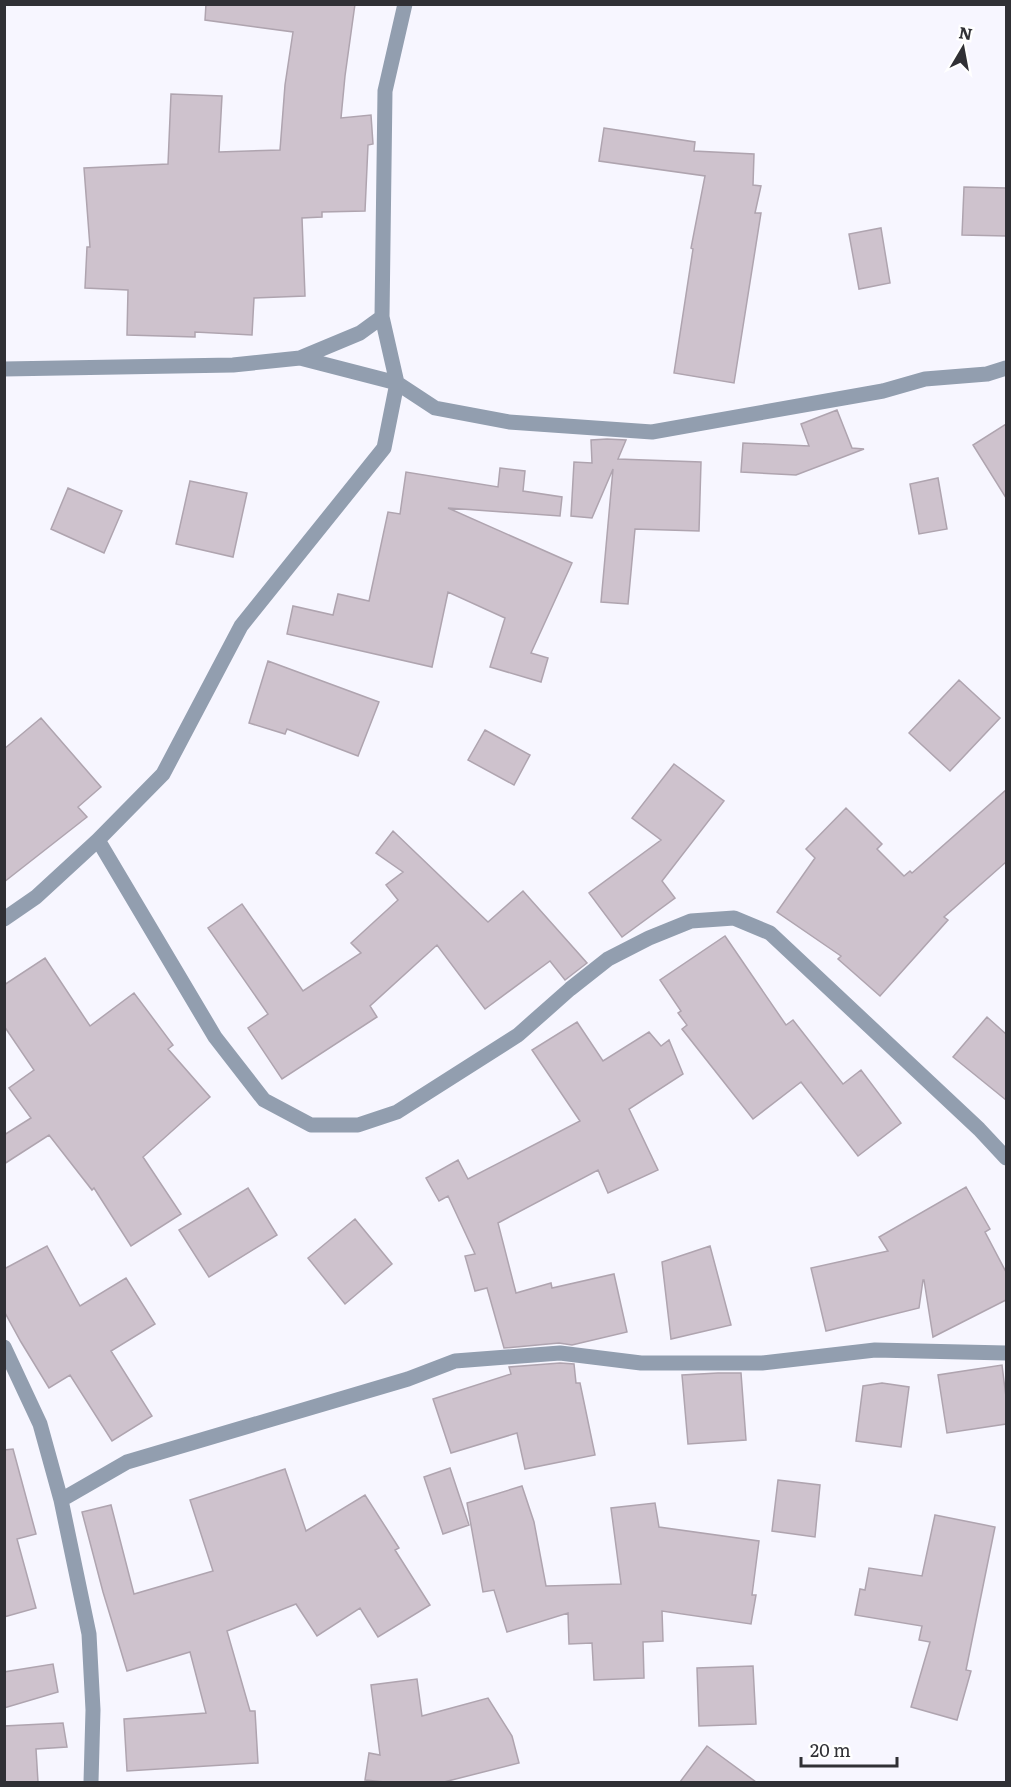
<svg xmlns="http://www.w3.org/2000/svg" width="1011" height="1787" viewBox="0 0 1011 1787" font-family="Literata,serif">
	<rect width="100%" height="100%" fill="#f7f6ff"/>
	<path fill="#cec2cd" stroke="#afa4af" stroke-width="1.5" d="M206,4H355L345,76L341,118L371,115L373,144L368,145L365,211L322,212V217L302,218L305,296L254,298L252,335L195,332V337L127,335L128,290L85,288L87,247H90L84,168L168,164L171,94L222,96L219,152L280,150L285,85L293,32L205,20Z
		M604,128L695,142L694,151L754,154L753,185L761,186L755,213H761L734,383L674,373L693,249L691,248L705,176L599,161Z
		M964,187L1006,188V236L962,235Z
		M881,228L890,283L859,289L849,234Z
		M837,410L852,448L864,449L796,475L741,472L743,443L809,446L801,424Z
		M1006,424V498L973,445Z
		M607,439L626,440L618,459L701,462L699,531L635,529L628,604L601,602L613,469L592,518L571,516L574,462L592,463L591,440Z
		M500,468L525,471L523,491L562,497L560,516L448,508L572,563L531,653L548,658L541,682L490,667L505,618L448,592L432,667L287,634L293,606L333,615L338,594L369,601L388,512L400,514L406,472L498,487Z
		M938,478L947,529L919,534L910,484Z
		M190,481L247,493L233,557L176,544Z
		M68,488L122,511L104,553L51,529Z
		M268,661L379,702L358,756L287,729L285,734L249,723Z
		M959,680L1000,718L950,771L909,733Z
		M41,718L101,787L78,807L87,817L4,882V749Z
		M485,730L530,755L514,785L468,760Z
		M674,764L724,801L662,881L675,898L622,937L589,893L661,840L632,818Z
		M1006,790V862L944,917L948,920L880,996L838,959L841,956L777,912L815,858L806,849L846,808L882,844L877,849L904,876L910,871L912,873Z
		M393,831L488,922L523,891L587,963L565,980L550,961L485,1009L437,945L370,1006L377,1017L282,1079L248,1028L268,1014L208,928L242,904L303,991L361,953L351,943L398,900L386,885L403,872L376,853Z
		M725,936L786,1025L793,1020L843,1084L861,1070L901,1123L858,1156L801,1082L753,1119L682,1029L687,1025L678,1013L681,1011L660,980Z
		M45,958L90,1026L134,993L173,1045L168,1049L210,1097L143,1157L181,1214L131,1246L94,1188L92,1190L49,1135L4,1164V1135L31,1118L9,1088L34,1070L4,1026V985Z
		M987,1017L1006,1034V1100L953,1057Z
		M577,1022L603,1061L649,1032L661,1046L669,1040L683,1074L629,1109L658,1170L608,1193L598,1170L498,1223L516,1293L551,1283L552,1288L614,1274L627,1332L572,1345L559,1343L504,1348L487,1288L475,1291L465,1256L475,1254L448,1196L439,1201L426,1178L458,1160L468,1179L580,1121L532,1050Z
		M966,1187L990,1229L985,1232L1006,1272V1300L933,1337L924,1280H923L919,1308L826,1331L811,1268L888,1251L879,1237Z
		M248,1188L277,1235L209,1277L179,1230Z
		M355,1219L392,1264L345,1304L308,1258Z
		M47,1246L80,1306L126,1278L155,1324L111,1351L152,1416L112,1441L70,1375L49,1388L21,1342L4,1311V1269Z
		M710,1246L731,1325L671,1339L662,1262Z
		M560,1363L574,1364L576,1383H580L595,1455L525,1469L517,1433L451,1453L433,1399L511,1374L509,1367Z
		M1002,1365L1006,1397V1424L947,1433L938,1375Z
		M718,1373H741L746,1440L688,1444L682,1375Z
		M882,1383L909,1387L901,1447L856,1441L863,1386Z
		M13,1449L36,1534L17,1539L36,1608L4,1617V1450Z
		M450,1468L469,1525L443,1534L424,1477Z
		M285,1469L306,1531L365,1495L399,1548L395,1550L430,1605L378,1637L360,1608L317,1636L296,1604L227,1631L250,1711H255L258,1763L127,1771L124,1719L206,1713L190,1652L127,1671L103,1592L82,1512L111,1505L134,1594L213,1571L190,1500Z
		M778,1480L820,1485L815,1537L772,1531Z
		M522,1486L534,1522L546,1586L621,1584L611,1508L655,1503L659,1527L759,1541L752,1595H756L751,1624L662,1611L663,1641L643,1642L644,1678L594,1680L592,1643L569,1644L568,1613L507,1632L494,1590L483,1592L467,1503Z
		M935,1515L995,1527L966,1670L971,1671L957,1720L911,1707L930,1642L919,1640L922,1626L855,1615L860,1589L865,1590L869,1568L922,1576Z
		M53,1664L58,1692L4,1708V1672Z
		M753,1666L756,1724L699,1726L697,1668Z
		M417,1679L422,1716L488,1698L512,1736L519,1763L444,1782H385L365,1780L369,1753L380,1755L371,1685Z
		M63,1723L67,1747L36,1749L38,1782H4V1726Z
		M707,1746L756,1782H680Z"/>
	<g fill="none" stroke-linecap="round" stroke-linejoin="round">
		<path stroke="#929eaf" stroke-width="15" d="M300,358L397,383L435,408L509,422L652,432L883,391L925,379L987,374L1006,368
			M4,369L233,365L300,358L360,333L382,317L385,91L405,4
			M98,840L215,1037L264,1100L311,1125H358L397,1112L518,1035L570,989L608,959L649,938L691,921L734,918L770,933L979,1129L1006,1158
			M4,919L36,897L98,840L163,774L241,626L384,448L397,383L382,317
			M4,1347L40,1424L61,1500L89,1634L93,1710L91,1782
			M61,1500L127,1462L408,1379L455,1361L560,1353L641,1363H762L875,1350L1006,1353"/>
	</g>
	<rect width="1011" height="1787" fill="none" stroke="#303035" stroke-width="12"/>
	<g transform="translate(963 48) rotate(10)" stroke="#ffffff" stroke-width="4.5" paint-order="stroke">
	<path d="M0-4.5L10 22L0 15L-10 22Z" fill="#303035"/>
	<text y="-9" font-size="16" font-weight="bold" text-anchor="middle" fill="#303035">N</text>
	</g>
	<path d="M801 1757v9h96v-9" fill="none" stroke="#303035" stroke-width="3"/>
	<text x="810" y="1757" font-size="18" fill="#303035" stroke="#ffffff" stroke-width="4.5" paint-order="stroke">20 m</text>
</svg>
